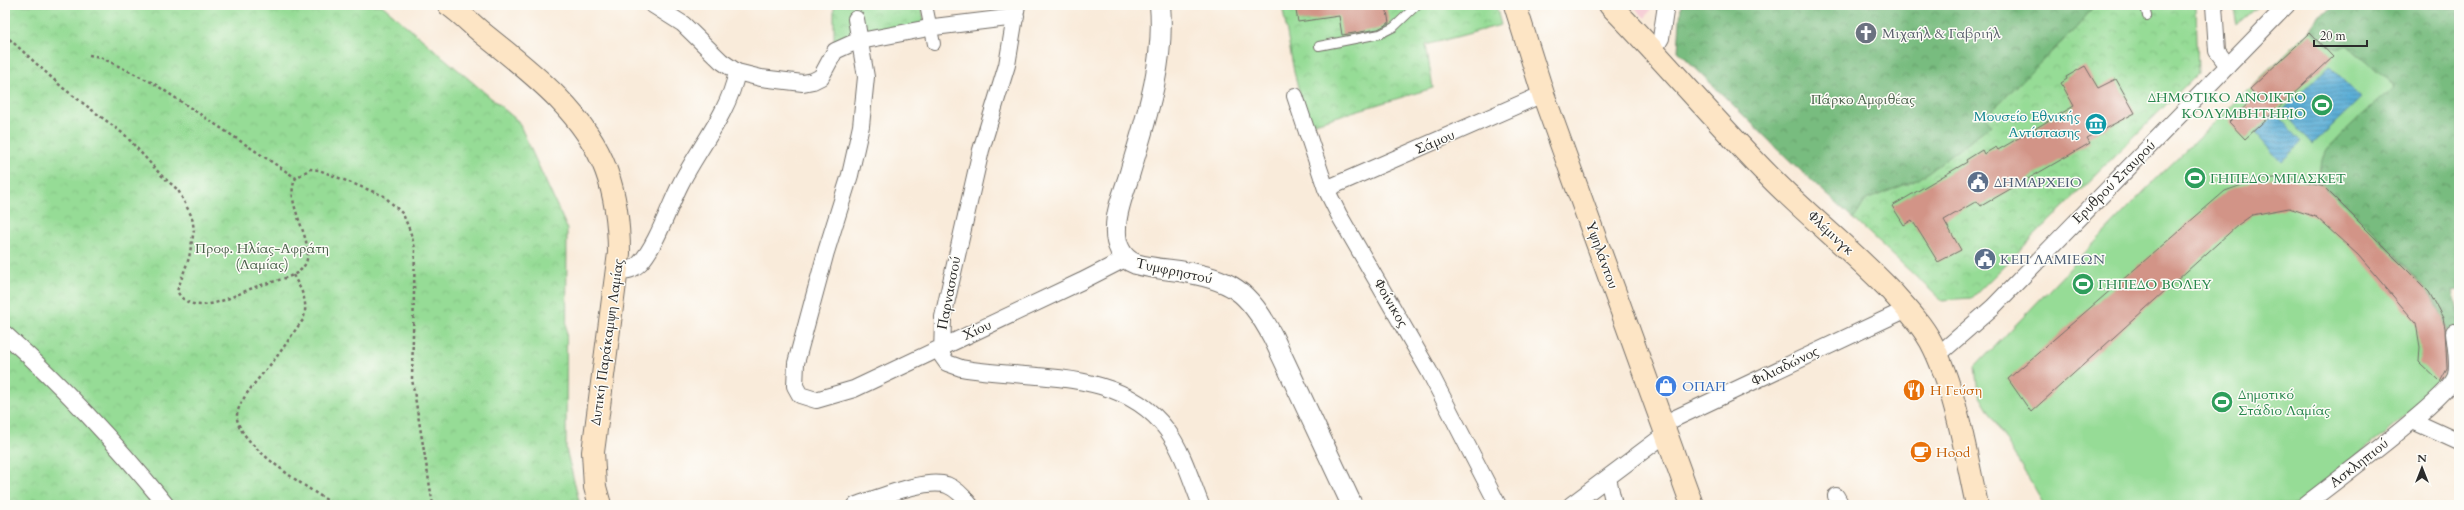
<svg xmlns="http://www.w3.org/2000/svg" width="2464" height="510" viewBox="0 0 2464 510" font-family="Cardo,serif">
	<defs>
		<pattern id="forest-crowns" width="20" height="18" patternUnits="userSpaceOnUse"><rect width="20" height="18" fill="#78bc7f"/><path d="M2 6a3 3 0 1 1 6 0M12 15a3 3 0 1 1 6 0" fill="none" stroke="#639968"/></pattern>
		<pattern id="park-crowns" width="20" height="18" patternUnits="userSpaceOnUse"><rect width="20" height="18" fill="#96dc96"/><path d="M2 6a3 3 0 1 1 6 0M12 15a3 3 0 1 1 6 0" fill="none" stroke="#81bd81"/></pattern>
		<pattern id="water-rules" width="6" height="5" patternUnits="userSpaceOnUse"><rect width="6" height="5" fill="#5aadd6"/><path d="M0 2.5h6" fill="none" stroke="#4b8dae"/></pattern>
	</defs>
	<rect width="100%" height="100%" fill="#fdfcf7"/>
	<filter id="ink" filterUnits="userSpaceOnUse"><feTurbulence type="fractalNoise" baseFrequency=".025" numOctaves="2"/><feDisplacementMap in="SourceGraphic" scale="8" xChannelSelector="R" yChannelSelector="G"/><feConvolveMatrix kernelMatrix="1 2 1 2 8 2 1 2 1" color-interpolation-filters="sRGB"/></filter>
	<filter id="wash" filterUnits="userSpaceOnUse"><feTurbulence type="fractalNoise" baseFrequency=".012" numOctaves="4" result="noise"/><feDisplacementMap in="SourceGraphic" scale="16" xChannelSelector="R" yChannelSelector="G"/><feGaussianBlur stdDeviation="0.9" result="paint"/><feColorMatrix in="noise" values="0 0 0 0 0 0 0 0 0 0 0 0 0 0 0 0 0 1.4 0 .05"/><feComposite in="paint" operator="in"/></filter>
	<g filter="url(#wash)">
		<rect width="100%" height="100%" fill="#f9ebda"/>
		<path fill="#f6cfd7" d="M1632,5H1654L1645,18Z"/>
		<path fill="#96dc96" stroke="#608460" d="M2311,29L2327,46L2347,45L2392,83L2394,87L2332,144L2323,157L2318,184L2340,197L2429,292C2449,323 2452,350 2443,385L2296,505H2044L1978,393L1975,367L2151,184Z"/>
		<path fill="url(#forest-crowns)" stroke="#527455" d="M1681,5H2095L2077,27L1986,116L1991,125L1919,179L1866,200L1854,219L1787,158L1678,51Z
			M2338,5L2459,7V290L2453,291L2459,315V329L2446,331C2443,317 2438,303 2429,292C2412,272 2338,190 2318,184C2322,175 2320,165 2323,157C2331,140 2378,101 2394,87L2392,83L2347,45C2330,53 2321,41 2311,29L2320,15Z"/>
		<path fill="url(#park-crowns)" stroke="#608460" d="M5,5H382L518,121L567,228L566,449L580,505H5Z
			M834,5H921L925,24L834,45Z
			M1282,5H1496L1501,25L1426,45L1433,88L1308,125L1294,72Z
			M2095,5H2196L2198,73L1972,298L1941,300L1854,219L1866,200L1919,179L1991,125L1986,116L2077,27Z
			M2233,5H2259L2237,24Z"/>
		<path fill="url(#water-rules)" stroke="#426c80" d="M2329,66L2361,98L2313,144L2282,111Z
			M2275,113L2302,142L2281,162L2255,133Z"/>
		<g id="blocks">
			<path fill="#d29487" d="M1295,5H1386L1389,23L1378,29L1342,35L1339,16L1298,22Z
				M2310,33L2333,57L2245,139L2229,122L2256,96L2250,89Z
				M2085,66L2098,88L2116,79L2135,113L2087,138L2090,143L1981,206L1977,201L1944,220L1961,250L1938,262L1912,220L1904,225L1892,206L1967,162L1966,160L1982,150L1984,154L1996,147L1998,150L2074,106L2061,83L2067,79L2066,77Z
				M2283,177L2322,185L2429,292L2443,318L2445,328L2447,369L2440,382L2419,362L2420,347L2416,323L2358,255L2316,217L2289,208L2252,215L2238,225L2031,412L2008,379L2225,191L2256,180Z"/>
		</g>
	</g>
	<g filter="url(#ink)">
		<use href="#blocks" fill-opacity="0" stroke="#736e68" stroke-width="1"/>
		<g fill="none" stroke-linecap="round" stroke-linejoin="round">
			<g stroke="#736e68" stroke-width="10">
				<path id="service" d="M2145,5L2147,16
					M1319,46L1380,34L1394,27L1417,5"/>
			</g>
			<g stroke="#736e68" stroke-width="14">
				<path id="pedestrian" d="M926,5L934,44"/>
			</g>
			<g stroke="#736e68" stroke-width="18">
				<path id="minor" d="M653,5L683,24L721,61L737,72L761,78L803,83L813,81L821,77L835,51L855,42L934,27L1016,17
					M1017,5L1007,65L981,150L943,317L942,356L947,363L961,368C1029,381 1120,366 1167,430C1183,452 1191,480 1201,505
					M2214,5L2217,51L2228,66
					M856,19L866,77L861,126L850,175L826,252L796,363L795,386L800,395L816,400L854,389L1082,281L1125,259
					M1654,50L1661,38L1666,5
					M1295,96L1326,189L1339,215L1429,371L1498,505
					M1326,189L1543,94
					M618,271C627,271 633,270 640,263C656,246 669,207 680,185C699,147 728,115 737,72
					M5,334C64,387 116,443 166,505
					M1938,355L1993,307L2287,5
					M2413,421L2459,442
					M1663,424L1907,309
					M1608,478L1614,505
					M1836,496L1841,505
					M856,505C878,498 925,478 947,485C957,489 964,497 970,505
					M1571,505L1667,433
					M2305,505C2330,485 2451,397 2456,375C2459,362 2455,345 2454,332"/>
			</g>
			<g stroke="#736e68" stroke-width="22">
				<path id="tertiary" d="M1160,5C1165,61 1147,116 1131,169C1126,188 1116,208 1116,228C1115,243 1121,259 1136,264C1150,268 1164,269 1179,271C1231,279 1248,290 1273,337L1352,505"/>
			</g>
			<g stroke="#736e68" stroke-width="24">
				<path id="secondary" d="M449,5C462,14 473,26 486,36C531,72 585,113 606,170C616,197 619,225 619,253L593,452L595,487L600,505
					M1515,5L1543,94L1692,505
					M1610,5C1664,60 1714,120 1769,176C1808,216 1853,251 1892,292C1906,308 1921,323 1931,342C1955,387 1966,455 1977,505"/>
			</g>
			<path stroke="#736e68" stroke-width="2.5" stroke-dasharray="3 3" stroke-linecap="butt" d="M5,35L63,88L125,135L161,175L178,190L192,217L194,230L189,258L177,291C193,320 232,296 255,287C268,283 281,280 293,275C332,256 279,208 296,178L310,169L319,170L384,196L403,214L410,231L415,248L412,379L433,505
				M89,55L100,57L153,83L296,178
				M293,275C302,291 309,302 303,320C294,331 287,343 278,355C267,370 239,397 237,415C234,443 312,491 335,505"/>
			<use href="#service" stroke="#fff" stroke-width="8"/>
			<use href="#pedestrian" stroke="#fff" stroke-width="12"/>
			<use href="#minor" stroke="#fff" stroke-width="16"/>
			<use href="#tertiary" stroke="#fff" stroke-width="20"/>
			<use href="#secondary" stroke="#fde5c5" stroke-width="22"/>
		</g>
	</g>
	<defs>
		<g id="church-disc" transform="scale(1.15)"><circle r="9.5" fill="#6b7280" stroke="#fdfcf7"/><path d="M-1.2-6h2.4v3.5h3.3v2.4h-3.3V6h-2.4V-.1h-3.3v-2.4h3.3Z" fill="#fff"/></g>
		<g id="stadium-disc" transform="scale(1.15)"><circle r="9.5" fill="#2e9e5b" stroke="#fdfcf7"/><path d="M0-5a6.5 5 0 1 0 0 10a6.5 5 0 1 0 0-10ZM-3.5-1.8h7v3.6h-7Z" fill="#fff"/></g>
		<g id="museum-disc" transform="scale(1.15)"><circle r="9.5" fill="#0f9aa8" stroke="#fdfcf7"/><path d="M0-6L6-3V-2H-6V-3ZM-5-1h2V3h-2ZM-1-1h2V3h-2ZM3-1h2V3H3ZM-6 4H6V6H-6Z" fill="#fff"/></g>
		<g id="civic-disc" transform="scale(1.15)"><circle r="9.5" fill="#5c6f8a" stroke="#fdfcf7"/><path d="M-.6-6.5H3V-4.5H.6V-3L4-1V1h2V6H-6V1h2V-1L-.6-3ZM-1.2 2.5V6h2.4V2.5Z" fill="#fff"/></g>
		<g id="shop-disc" transform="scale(1.15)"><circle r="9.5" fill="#3f7fe0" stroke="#fdfcf7"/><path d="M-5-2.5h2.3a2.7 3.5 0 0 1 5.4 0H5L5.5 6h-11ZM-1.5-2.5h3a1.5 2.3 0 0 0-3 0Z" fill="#fff"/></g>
		<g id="restaurant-disc" transform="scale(1.15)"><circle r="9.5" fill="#e8710a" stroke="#fdfcf7"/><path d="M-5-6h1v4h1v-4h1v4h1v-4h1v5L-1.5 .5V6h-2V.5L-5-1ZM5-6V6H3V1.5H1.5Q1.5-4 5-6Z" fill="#fff"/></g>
		<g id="cafe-disc" transform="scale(1.15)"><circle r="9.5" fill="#e8710a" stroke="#fdfcf7"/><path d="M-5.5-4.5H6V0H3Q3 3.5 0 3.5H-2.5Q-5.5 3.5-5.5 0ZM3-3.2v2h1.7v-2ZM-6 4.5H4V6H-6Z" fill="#fff"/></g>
	</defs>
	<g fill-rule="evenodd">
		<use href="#church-disc" x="1866" y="33"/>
		<use href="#stadium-disc" x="2322" y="105"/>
		<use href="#museum-disc" x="2096" y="124"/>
		<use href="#stadium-disc" x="2195" y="178"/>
		<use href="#civic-disc" x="1978" y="182"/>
		<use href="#civic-disc" x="1985" y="259"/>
		<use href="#stadium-disc" x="2083" y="284"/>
		<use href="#shop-disc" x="1666" y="386"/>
		<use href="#restaurant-disc" x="1914" y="390"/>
		<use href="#stadium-disc" x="2222" y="402"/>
		<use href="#cafe-disc" x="1921" y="452"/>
	</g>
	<g text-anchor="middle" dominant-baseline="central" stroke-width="3" stroke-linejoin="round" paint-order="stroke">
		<g font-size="14" fill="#5b616d" stroke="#fdfcf7" text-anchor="start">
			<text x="1882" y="33">Μιχαήλ &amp; Γαβριήλ</text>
		</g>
		<g font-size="14" fill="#27864d" stroke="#fdfcf7" text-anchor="start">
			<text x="2306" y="97" text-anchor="end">ΔΗΜΟΤΙΚΟ ΑΝΟΙΚΤΟ<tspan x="2306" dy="16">ΚΟΛΥΜΒΗΤΗΡΙΟ</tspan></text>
			<text x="2210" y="178">ΓΗΠΕΔΟ ΜΠΑΣΚΕΤ</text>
			<text x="2098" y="284">ΓΗΠΕΔΟ ΒΟΛΕΥ</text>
			<text x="2238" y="394">Δημοτικό<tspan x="2238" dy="16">Στάδιο Λαμίας</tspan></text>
		</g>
		<g font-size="14" fill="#4b604b" stroke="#fdfcf7">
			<text x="1863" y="99">Πάρκο Αμφιθέας</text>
			<text x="262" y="248">Προφ. Ηλίας-Αφράτη<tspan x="262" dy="16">(Λαμίας)</tspan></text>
		</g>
		<g font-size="14" fill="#0d838f" stroke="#fdfcf7" text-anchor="end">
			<text x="2080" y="116">Μουσείο Εθνικής<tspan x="2080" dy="16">Αντίστασης</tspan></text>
		</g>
		<g font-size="14" fill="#2b2b2b" stroke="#fdfcf7">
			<text transform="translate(1435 142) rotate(-23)">Σάμου</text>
			<text transform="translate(2114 182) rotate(-45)">Ερυθρού Σταυρού</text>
			<text transform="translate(1831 233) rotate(43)">Φλέμινγκ</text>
			<text transform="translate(1602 255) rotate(70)">Υψηλάντου</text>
			<text transform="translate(1174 271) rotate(12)">Τυμφρηστού</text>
			<text transform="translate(949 293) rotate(-79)">Παρνασσού</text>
			<text transform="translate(1391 303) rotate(60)">Φοίνικος</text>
			<text transform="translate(977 330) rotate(-24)">Χίου</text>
			<text transform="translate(607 342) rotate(-82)">Δυτική Παράκαμψη Λαμίας</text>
			<text transform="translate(1785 366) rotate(-26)">Φιλιαδώνος</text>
			<text transform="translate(2359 463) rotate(-38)">Ασκληπιού</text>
		</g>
		<g font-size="14" fill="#4e5e75" stroke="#fdfcf7" text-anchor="start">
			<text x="1994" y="182">ΔΗΜΑΡΧΕΙΟ</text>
			<text x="2000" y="259">ΚΕΠ ΛΑΜΙΕΩΝ</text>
		</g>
		<g font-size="14" fill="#366cbe" stroke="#fdfcf7" text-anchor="start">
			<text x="1682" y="386">ΟΠΑΠ</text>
		</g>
		<g font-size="14" fill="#c56008" stroke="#fdfcf7" text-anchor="start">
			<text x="1930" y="390">Η Γεύση</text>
			<text x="1936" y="452">Hood</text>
		</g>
	</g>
	<rect width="2464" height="510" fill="none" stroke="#fdfcf7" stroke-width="20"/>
	<g transform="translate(2422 468)" stroke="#fdfcf7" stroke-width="3" paint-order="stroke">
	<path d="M0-3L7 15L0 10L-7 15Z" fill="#2b2b2b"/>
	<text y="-6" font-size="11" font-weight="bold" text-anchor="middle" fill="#2b2b2b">N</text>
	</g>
	<path d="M2314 40v6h53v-6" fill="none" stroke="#2b2b2b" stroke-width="2"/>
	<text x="2320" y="40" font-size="12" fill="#2b2b2b" stroke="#fdfcf7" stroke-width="3" paint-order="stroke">20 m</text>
</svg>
